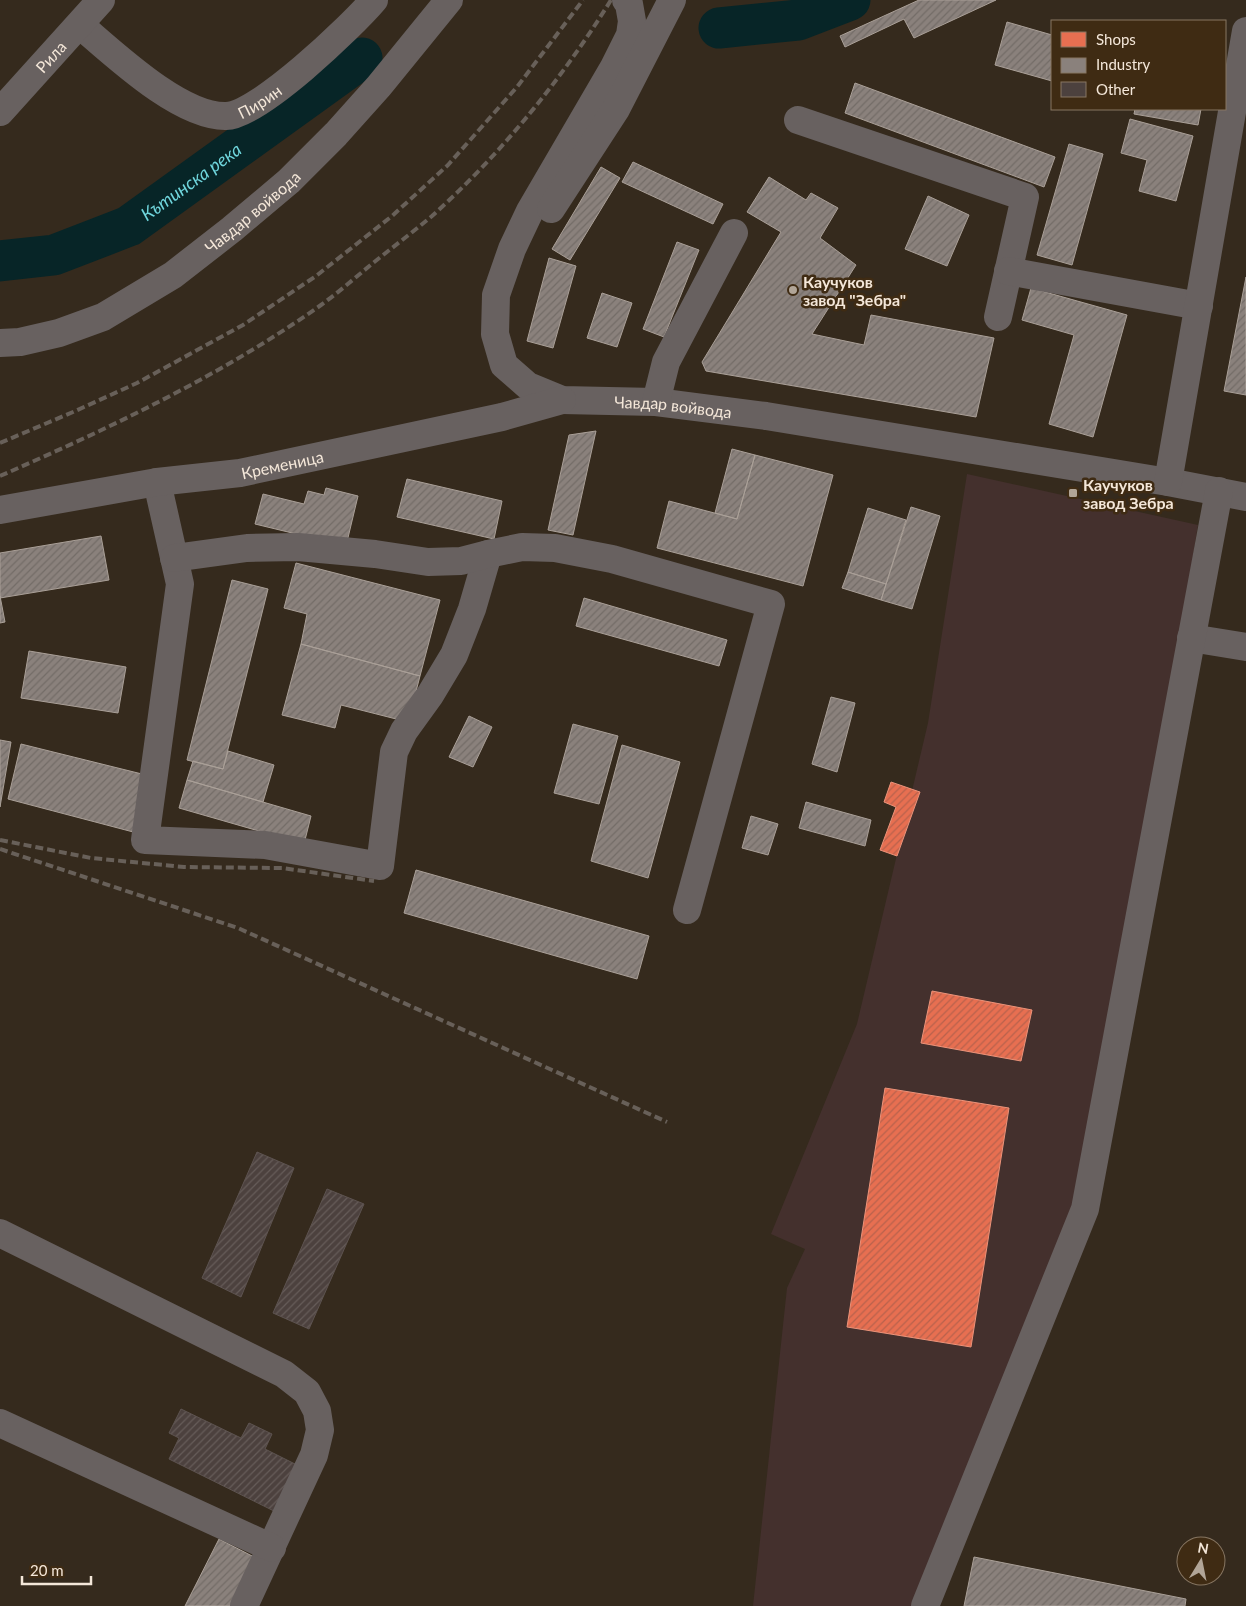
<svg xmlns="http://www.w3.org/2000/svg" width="1246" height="1606" viewBox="0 0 1246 1606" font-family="Lato,sans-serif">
	<defs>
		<pattern id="shops-hatch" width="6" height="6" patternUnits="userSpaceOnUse" patternTransform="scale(1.25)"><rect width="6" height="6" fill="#e76f51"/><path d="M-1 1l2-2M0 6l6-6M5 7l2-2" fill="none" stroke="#b8624c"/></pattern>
		<pattern id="industry-hatch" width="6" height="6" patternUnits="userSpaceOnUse" patternTransform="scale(1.25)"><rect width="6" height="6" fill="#8a817c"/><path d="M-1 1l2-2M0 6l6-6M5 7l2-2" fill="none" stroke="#736c67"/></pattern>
		<pattern id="building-hatch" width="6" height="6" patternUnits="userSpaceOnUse" patternTransform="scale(1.25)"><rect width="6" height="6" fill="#4c413e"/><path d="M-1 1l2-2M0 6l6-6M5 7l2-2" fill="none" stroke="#665c59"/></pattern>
	</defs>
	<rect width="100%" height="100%" fill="#352a1d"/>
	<path fill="#44302d" d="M967,474L1198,525L1087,1212L920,1606H753L787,1288L805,1249L771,1234L857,1024L928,723Z"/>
	<path fill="url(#shops-hatch)" stroke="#eb937a" d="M891,782L920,792L897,856L880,850L896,807L884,802Z
		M932,991L1032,1010L1021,1061L921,1043Z
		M885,1088L1009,1108L971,1347L847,1327Z"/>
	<path fill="url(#industry-hatch)" stroke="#aaa098" d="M919,0H996L914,38L904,19L845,47L840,36Z
		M1007,22L1052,35V81L995,65Z
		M855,83L1055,157L1044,187L845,113Z
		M1135,109H1201L1198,125L1134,114Z
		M1130,119L1193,136L1176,201L1139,191L1147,160L1121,153Z
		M1069,144L1103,154L1072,265L1037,255Z
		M633,162L723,204L713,224L622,182Z
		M601,167L620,178L570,260L552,249Z
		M769,177L806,200L811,193L838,208L820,238L856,265L812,334L864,345L871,315L994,338L976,417L706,371L702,362L781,232L747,212Z
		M928,196L969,215L947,266L905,249Z
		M677,242L699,250L664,337L643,329Z
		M549,258L576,266L553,348L527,341Z
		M1246,277V395L1224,391Z
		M1031,288L1127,315L1093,437L1049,424L1074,335L1022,320Z
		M602,293L632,303L617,347L587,338Z
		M596,431L573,535L548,530L569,435Z
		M732,449L755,455L737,519L715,513Z
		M755,455L833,475L803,586L657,548L669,501L737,519Z
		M407,479L502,501L494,539L397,517Z
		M326,488L358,496L346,546L255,524L263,494L304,504L308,491L324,495Z
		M911,507L940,516L912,609L881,600Z
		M868,508L906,520L886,584L848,572Z
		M101,536L109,580L0,598V553Z
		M296,563L440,600L420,676L301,644L307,614L284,608Z
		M848,572L886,584L881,600L842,588Z
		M232,580L268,589L223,769L187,760Z
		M0,596L5,622L0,623Z
		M584,598L727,640L719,666L576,626Z
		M301,644L420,676L408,722L341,705L335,728L282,715Z
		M29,651L126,667L118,713L21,698Z
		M831,697L855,703L837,772L812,764Z
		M469,716L492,727L473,767L449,757Z
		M573,724L618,736L599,804L554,793Z
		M0,740L11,742L0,807Z
		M21,744L150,776L137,833L8,799Z
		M622,745L680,762L648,878L591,861Z
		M228,751L274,765L263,802L187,780L193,761L223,769Z
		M187,780L311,816L304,844L179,808Z
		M806,802L871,820L865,846L799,828Z
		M751,816L778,824L768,855L742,848Z
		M416,870L649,936L637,979L404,913Z
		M219,1539L256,1558L232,1606H185Z
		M974,1557L1186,1599L1185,1606H964Z"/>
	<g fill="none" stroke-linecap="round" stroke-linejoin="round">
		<g stroke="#072527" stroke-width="41">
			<path d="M719,28L798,20L850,0"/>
			<path id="s1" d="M0,261L54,255L129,226L362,58"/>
		</g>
	</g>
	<path fill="url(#building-hatch)" stroke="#5d5350" d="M257,1152L294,1168L241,1297L202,1278Z
		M327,1189L364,1204L309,1329L273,1313Z
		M181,1409L241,1438L249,1423L272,1434L265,1449L305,1469L282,1515L169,1459L179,1438L169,1433Z"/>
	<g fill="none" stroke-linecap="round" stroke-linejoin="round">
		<g stroke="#686160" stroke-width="28">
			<path id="s2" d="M626,0L629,4L632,21L630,35L614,67L530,211L512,249L496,295L495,334L504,365L528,386L562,400L656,402L766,416L1168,482L1246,497"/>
			<path id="s3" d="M80,25C114,54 180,117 226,116C258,116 352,26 374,0"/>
			<path id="s4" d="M0,112L101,0"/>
			<path d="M798,120L1025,197L998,317"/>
			<path d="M551,209L616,109L672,0"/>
			<path d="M1008,271L1199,306"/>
			<path id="s5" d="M0,343L20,342L59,333L103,317L173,275L232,229L289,181L336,134L379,86L449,0"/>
			<path d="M656,402L666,362L734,233"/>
			<path d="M157,482L180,584L145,840L265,845L380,866L394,752L404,731L430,695L454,655L472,609L488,554"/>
			<path d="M1168,482L1246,31"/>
			<path id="s6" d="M0,510L157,482L240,473L502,417L562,400"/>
			<path d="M174,558L247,548L298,547L375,554L428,562L461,561L488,554L522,547L555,548L612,559L771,604L687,910"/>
			<path d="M1191,638L1246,647"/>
			<path d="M0,1233L284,1374L307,1392L317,1411L320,1430L314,1455L244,1606"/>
			<path d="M0,1423L272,1548"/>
			<path d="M925,1606L1085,1209L1219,491"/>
		</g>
		<path stroke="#686059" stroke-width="4" stroke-dasharray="8 4" stroke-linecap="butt" d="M0,443L73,412L137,383L243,325L316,276L392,216L448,165L517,87L583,0
			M0,476C110,428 222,375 321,305C339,292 356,277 373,263C393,247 413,232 432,216C501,154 562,79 611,0
			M0,840L91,858L184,867L282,868L374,881
			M0,849L238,928L667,1122"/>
	</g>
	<g fill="#b1a597" stroke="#3f2b13" stroke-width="2">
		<circle cx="793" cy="290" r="5"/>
		<rect x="1068" y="488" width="10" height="10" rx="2.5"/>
	</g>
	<g text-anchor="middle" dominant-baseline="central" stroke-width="5" stroke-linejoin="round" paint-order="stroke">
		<g font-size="16" fill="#f4e7d9" stroke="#3f2b13">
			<text stroke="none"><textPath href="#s4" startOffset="75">Рила</textPath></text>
			<text stroke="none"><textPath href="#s3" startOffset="212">Пирин</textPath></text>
			<text stroke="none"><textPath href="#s5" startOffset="290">Чавдар войвода</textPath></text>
			<text stroke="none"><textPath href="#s2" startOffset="581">Чавдар войвода</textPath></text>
			<text stroke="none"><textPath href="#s6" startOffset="286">Кременица</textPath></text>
		</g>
		<g font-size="16" font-weight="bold" fill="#f4e7d9" stroke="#3f2b13" text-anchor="start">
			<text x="803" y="281">Каучуков<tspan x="803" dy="18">завод "Зебра"</tspan></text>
			<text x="1083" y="484">Каучуков<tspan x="1083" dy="18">завод Зебра</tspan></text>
		</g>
		<g font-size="18" font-style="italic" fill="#6fd5dc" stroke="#3f2b13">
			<text stroke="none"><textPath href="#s1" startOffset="211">Кътинска река</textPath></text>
		</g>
	</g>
	<rect x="1051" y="20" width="175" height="90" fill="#3f2b13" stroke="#877662"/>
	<rect x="1061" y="32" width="25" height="15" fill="#e76f51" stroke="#877662"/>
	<text x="1096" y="45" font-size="15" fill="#f4e7d9">Shops</text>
	<rect x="1061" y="58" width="25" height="15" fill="#8a817c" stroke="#877662"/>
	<text x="1096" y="70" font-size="15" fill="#f4e7d9">Industry</text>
	<rect x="1061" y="82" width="25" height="15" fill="#4c413e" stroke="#877662"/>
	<text x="1096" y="95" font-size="15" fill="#f4e7d9">Other</text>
	<g transform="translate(1201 1561) rotate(10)"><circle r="24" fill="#3f2b13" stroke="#877662"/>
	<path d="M0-4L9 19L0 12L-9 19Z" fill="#b1a597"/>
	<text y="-8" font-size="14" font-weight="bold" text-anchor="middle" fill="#f4e7d9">N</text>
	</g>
	<path d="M22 1576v8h69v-8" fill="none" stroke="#f4e7d9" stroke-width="2.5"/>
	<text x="30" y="1576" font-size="15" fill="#f4e7d9" stroke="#3f2b13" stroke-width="4" paint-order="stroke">20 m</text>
</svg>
